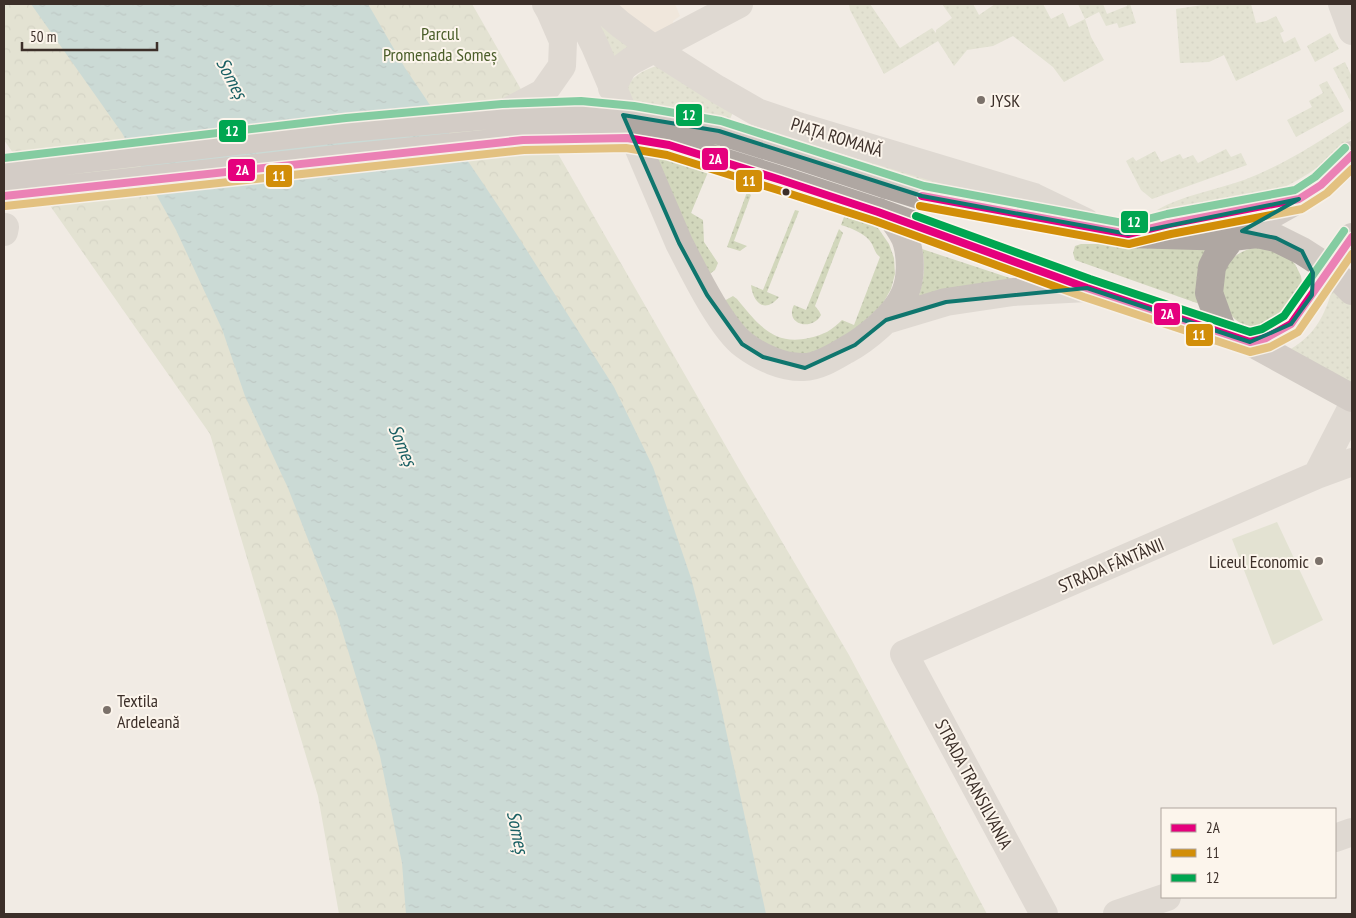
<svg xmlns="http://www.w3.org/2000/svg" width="1356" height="918" viewBox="0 0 1356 918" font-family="'PT Sans Narrow',sans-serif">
	<defs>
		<pattern id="grass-dots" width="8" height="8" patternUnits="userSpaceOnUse" patternTransform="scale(1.25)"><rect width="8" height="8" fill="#d2d7bc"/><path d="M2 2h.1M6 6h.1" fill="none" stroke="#b5b9a2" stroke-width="1.8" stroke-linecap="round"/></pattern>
		<pattern id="park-crowns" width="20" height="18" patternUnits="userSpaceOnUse" patternTransform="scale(1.25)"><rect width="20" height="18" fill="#d2d7bc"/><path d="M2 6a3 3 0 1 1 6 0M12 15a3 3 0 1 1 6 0" fill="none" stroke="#b5b9a2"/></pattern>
		<pattern id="water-ripples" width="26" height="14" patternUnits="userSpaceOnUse" patternTransform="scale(1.25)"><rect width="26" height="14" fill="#9ec5c4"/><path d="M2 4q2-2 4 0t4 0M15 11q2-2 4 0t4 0" fill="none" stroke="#82a09f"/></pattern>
	</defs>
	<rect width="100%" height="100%" fill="#f1ebe4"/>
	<path fill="url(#grass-dots)" d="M849,4H870L900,48L932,28L936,33V30L952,18L942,4H973L979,15L995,4H1043L1051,19L1063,13L1069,27L1085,19L1078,4H1103L1107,14L1127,6V4H1130L1136,23L1119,28L1117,23L1106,26L1099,12L1085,19L1091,37L1104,60L1064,82L1053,67L1013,36L993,46L967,50L954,66L938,41L884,74L850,10Z
		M1209,4H1251L1256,23L1266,21L1276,16L1284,31L1280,33L1284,43L1295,37L1301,50L1236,81L1224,55L1209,62L1180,63L1176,9Z
		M581,5L635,45C623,50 616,54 608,65Z
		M1330,33L1339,49L1315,62L1307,46Z
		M1345,62L1352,77V104L1333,68Z
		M656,66L733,112L691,213L703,220L704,242L718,263L715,270L707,276L625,90C631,77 642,71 656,66Z
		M1327,81L1344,111L1296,137L1287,120L1312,107L1309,101L1323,93L1319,85Z
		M1352,120V138C1326,163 1295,187 1259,196C1246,200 1231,201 1217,203C1197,207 1177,210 1157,210C1183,195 1216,190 1244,180C1283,165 1318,143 1352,120Z
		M1226,149L1231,157L1241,153L1247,165L1152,199L1141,190L1126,161L1133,157L1136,161L1155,151L1161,162L1180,154L1183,159L1193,155L1198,163Z
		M848,154L1001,197L931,188L845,159Z
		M747,192L751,195L734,241L747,246L740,251L727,247Z
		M795,210L799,211L767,292L779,297C765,314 753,303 751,285L763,290Z
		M844,217L870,224L878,228L889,244L894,258L895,274L891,289L882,305L838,345L790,358L755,344L724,301L733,296L737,299C758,324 773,346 809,338C824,335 832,330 842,320L854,325L880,257C875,253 875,250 872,244C867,234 851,228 841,225Z
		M839,229L843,233L815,306L819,311L821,315C812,332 784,324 794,305L806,310Z
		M1081,244H1221L1208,307L1075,260L1073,253L1075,246Z
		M1259,246L1285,254L1295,264L1301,276L1303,290L1292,315C1281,319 1268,326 1256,328C1252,328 1248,326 1245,325C1219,315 1214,275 1234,257C1241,251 1250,249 1259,246Z
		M922,249L1016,280L917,302C923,282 926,270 922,249Z
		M1334,283L1352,305V387L1289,350C1317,334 1326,313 1334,283Z"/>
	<path fill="url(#park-crowns)" d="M4,4H472L739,469L849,655L987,914H339L318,796L210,434L4,140Z"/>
	<path fill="#d2d7bc" d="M1277,522L1323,620L1273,645L1232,539Z"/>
	<path fill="#f0e3d2" d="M610,4H675L680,16L673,21L672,30L651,36Z"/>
	<path fill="url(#water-ripples)" d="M31,4H368L405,68L503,213L614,387L653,467L691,578L701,616L766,914H406L402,863L380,756L337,614L288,488L245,396L222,329L176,230L122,133Z"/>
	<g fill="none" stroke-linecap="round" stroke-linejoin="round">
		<path stroke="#cac3bd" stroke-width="28" d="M574,4L595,46L679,243C693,270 721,328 744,345C760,357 783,368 804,367C818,367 834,357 846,350C865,340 897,314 905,293C911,279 911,259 907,244C905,235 898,226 892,218
			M597,4L620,24L654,49L717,89L757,112L801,127L1034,197L1086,222
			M1342,4L1352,31
			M612,88L623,67L631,61L739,4
			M503,114L543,93L562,66L563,41L550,11L546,4
			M4,232L5,227
			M886,320L946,302L1013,292L1087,288
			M1317,475L1352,407
			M1335,838L1352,832
			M1044,914L904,654L1317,475L1352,462
			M1117,914L1167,897"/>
		<path stroke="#afa7a2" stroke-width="28" d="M887,185L922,196L1128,234L1232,237L1257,234L1276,238L1302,251L1330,269L1352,291
			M878,212L1087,288L1250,342L1352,398
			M1168,224L1281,202
			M1223,332L1209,293L1212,267L1217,257L1232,237L1299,199L1321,185L1352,155
			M1250,342L1266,338L1291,324L1304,307L1352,237"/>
		<path stroke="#afa7a2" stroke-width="28" d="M4,168L347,128L503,114L580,111L632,116L719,131L796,155L887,185
			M4,196L346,158L523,140L627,138L669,145L781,180L878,212"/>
		<g stroke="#fcf5ec" stroke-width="11">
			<path id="bus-1" d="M4,196L523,140L627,138L669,145L781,180L878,212L1087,288L1250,342L1266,338L1291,324L1352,237
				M922,196L1128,234L1169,224L1299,199L1321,185L1352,155"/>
		</g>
		<g stroke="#fcf5ec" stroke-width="11">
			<path id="bus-2" d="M5,206L524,150L626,148L667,155L778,190L875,221L1084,297L1250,352L1270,347L1298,332L1352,254
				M920,206L1129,244L1171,234L1302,209L1327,193L1352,169"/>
		</g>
		<g stroke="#fcf5ec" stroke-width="11">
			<path id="bus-3" d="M4,158L346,118L502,104L581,101L634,106L721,121L924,186L1128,224L1167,214L1295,190L1315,177L1345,148
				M916,216L1090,279L1250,332L1262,329L1284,316L1344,231"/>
		</g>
		<use href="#bus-1" stroke="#e5007d" stroke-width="8"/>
		<use href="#bus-2" stroke="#d28e08" stroke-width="8"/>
		<use href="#bus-3" stroke="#00a651" stroke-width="8"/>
	</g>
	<path d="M0 0H1356V918H0ZM623,115L719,131L922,196L1128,234L1299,199L1242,231L1276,238L1302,251L1313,273L1312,295L1291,324L1250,342L1087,288L946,302L886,320L855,345L805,368L763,357L742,344L707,295L679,243Z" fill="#f1ebe4" fill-opacity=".55" fill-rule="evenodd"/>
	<path fill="none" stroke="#0f766e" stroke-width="4" stroke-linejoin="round" d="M623,115L719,131L922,196L1128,234L1299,199L1242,231L1276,238L1302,251L1313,273L1312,295L1291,324L1250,342L1087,288L946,302L886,320L855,345L805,368L763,357L742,344L707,295L679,243Z"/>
	<g fill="#7b716a" stroke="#fcf5ec" stroke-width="2">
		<circle cx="981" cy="100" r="5"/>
		<circle cx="1319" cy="561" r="5"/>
		<circle cx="107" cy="710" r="5"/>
	</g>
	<circle fill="#3c2f29" stroke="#fcf5ec" stroke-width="2" cx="786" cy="192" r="4.5"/>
	<g text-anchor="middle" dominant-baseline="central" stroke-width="4" stroke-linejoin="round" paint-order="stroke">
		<g font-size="18" fill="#4b5e2a" stroke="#fcf5ec">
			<text x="440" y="33">Parcul<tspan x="440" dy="21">Promenada Someș</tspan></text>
		</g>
		<g font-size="18" fill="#3c2f29" stroke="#fcf5ec" text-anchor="start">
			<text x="991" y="100">JYSK</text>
			<text x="1309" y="561" text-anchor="end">Liceul Economic</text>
			<text x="117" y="700">Textila<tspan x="117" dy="21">Ardeleană</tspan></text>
		</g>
		<g font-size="18" fill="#3c2f29" stroke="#fcf5ec">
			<text transform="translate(837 137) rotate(17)">PIAȚA ROMANĂ</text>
			<text transform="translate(1111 565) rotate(-23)">STRADA FÂNTÂNII</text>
			<text transform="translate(974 784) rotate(62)">STRADA TRANSILVANIA</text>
		</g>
		<g font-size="19" font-style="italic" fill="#195f63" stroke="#fcf5ec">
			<text transform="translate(232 78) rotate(62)">Someș</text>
			<text transform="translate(403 445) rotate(67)">Someș</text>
			<text transform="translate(518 832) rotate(78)">Someș</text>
		</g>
	</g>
	<g stroke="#fcf5ec" stroke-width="2">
		<rect x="675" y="103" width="28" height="24" rx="5" fill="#00a651"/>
		<rect x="218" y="119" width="29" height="24" rx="5" fill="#00a651"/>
		<rect x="701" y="147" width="28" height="24" rx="5" fill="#e5007d"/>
		<rect x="227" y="158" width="29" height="24" rx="5" fill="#e5007d"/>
		<rect x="265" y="164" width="28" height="24" rx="5" fill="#d28e08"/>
		<rect x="735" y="169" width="28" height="24" rx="5" fill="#d28e08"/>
		<rect x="1120" y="210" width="29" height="24" rx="5" fill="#00a651"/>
		<rect x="1153" y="302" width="28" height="24" rx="5" fill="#e5007d"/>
		<rect x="1185" y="323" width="29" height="24" rx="5" fill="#d28e08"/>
	</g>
	<g font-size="14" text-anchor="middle" font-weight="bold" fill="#fff">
		<text x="689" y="120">12</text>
		<text x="232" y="136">12</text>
		<text x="715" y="164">2A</text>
		<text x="242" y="175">2A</text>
		<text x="279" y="181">11</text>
		<text x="749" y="186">11</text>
		<text x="1134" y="227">12</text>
		<text x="1167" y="319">2A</text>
		<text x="1199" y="340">11</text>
	</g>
	<rect width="1356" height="918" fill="none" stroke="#3c2f29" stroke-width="10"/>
	<rect x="1161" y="808" width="175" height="90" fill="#fcf5ec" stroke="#afa69e"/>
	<rect x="1171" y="824" width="25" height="8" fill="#e5007d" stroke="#afa69e"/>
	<text x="1206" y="833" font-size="15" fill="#3c2f29">2A</text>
	<rect x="1171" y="849" width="25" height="8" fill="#d28e08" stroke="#afa69e"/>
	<text x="1206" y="858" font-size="15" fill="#3c2f29">11</text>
	<rect x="1171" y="874" width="25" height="8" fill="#00a651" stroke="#afa69e"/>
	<text x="1206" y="883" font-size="15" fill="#3c2f29">12</text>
	<path d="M22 42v8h135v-8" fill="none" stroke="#3c2f29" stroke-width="2.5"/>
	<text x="30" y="42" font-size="15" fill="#3c2f29" stroke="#fcf5ec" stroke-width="4" paint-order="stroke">50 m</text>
</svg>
